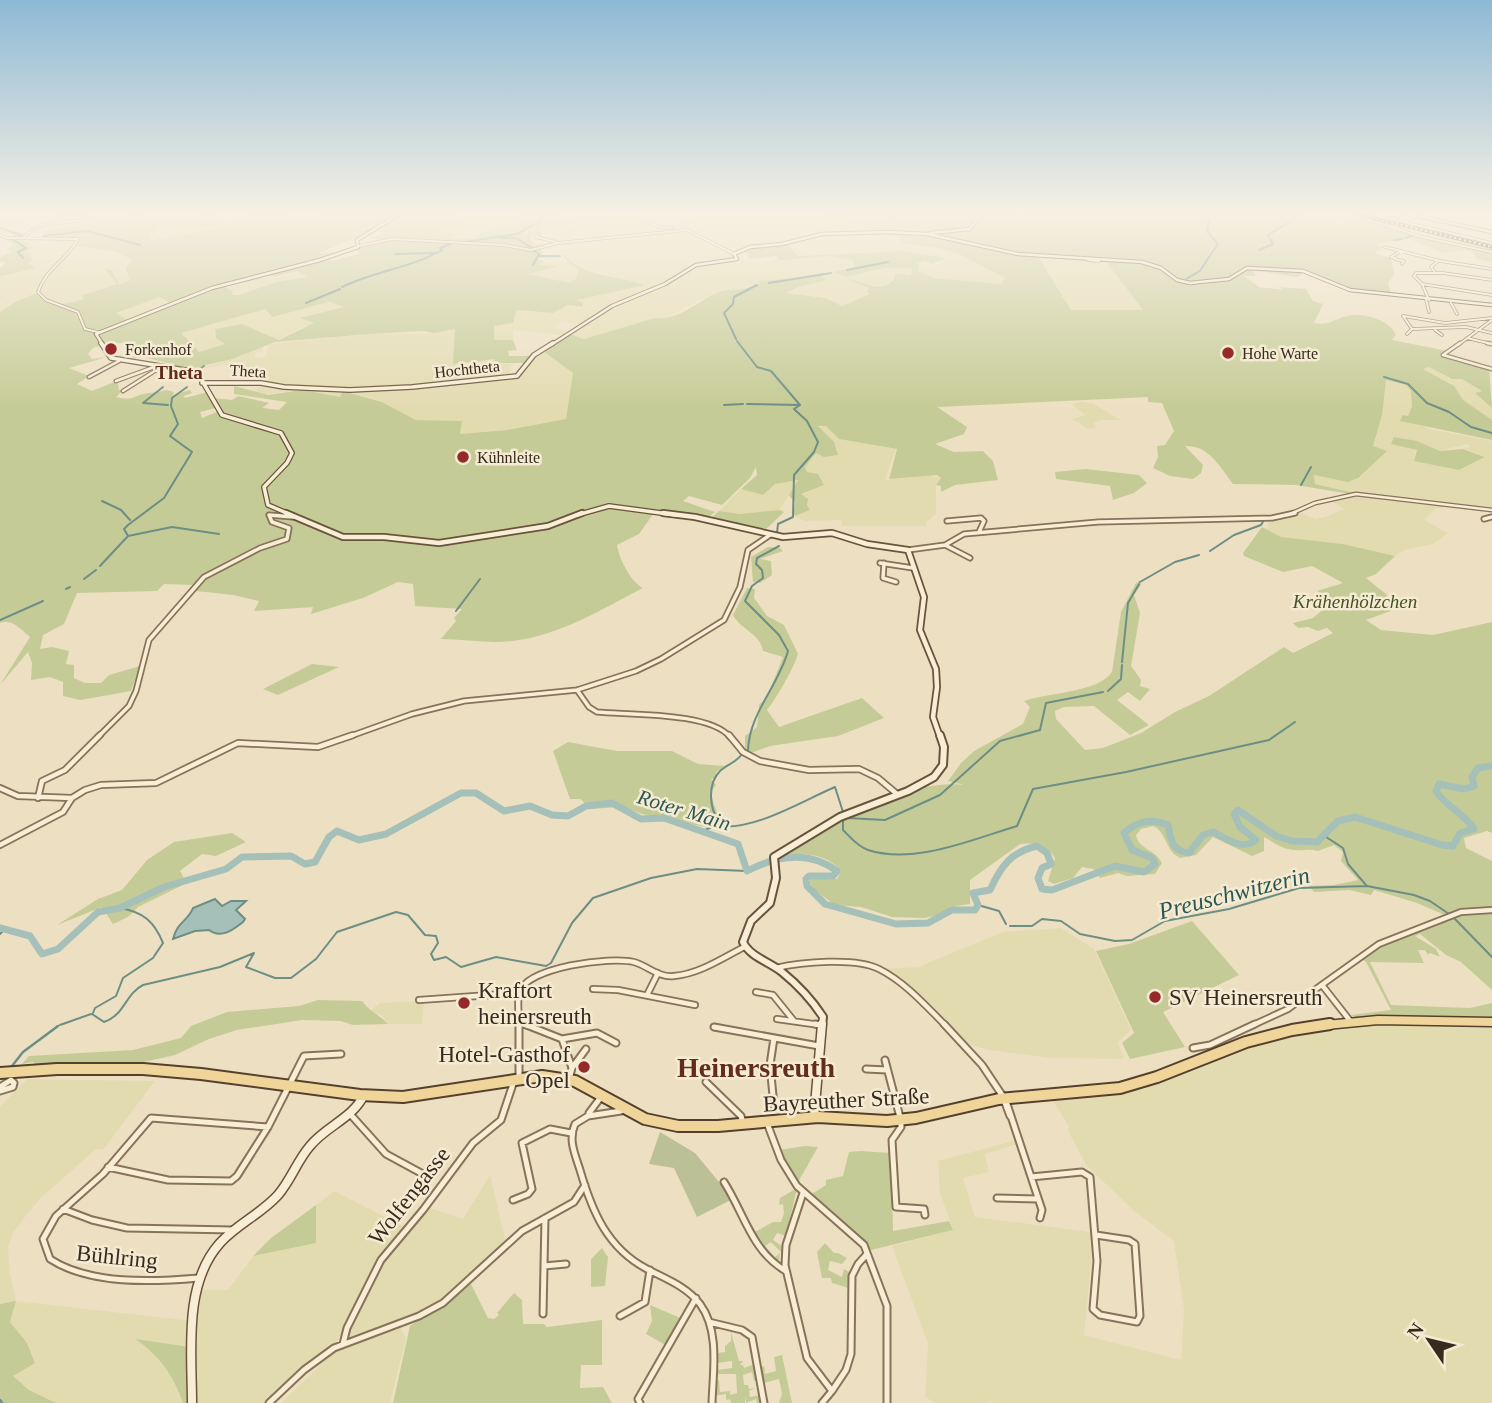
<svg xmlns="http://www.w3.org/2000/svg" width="1492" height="1403" viewBox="0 0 1492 1403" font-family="'Times New Roman',serif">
	<rect width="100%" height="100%" fill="#ede0c2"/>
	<path fill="#e3dbb0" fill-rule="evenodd" d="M78,213H214L145,222L141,213L83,217L88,214Z
		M444,213H523L521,216H525L516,227L457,240L448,238L454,235L438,233L445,227L464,223L468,218Z
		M559,213H625L633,218L627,213H682L683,219L645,221L656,227L651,228L654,232L680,230L692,233L699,230L696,229L703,224L684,222L697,219L699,215L686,213H818L845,222L850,227L854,225L894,236L904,244L932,247L959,254L1006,278L1001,284L932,278L918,271V265L936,264L948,258L903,251L798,256L788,243L732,254L736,256V263H740L741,260L763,262L829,256L852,260L857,267L816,276L759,281L758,284L745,289L720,292L702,299L664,319L655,318L584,339L570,334L582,324L561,322L553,328L567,330L563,335L513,330V340H493L494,326L514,323L517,310L553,313L568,305L581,308L583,303L576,300L586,297L644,285L586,269H579L575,280L569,283L528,274L558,265H537L541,262H568L556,245L565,242L547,240L555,233H546L542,230L555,225L603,224L619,218L569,217L559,216Z
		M1363,216L1490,247L1479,250L1407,233L1361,217Z
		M176,226L223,228L153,240L149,237L157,228Z
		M63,238L77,239L70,252L74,248H89L126,256L122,251H141L147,252L146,258L139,261L132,258L134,260L127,268L130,281L118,285L110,271L105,269L117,284L82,296L85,299L64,306L47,299L39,292L52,264L37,291L0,312V304L5,303L0,302V276L35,268L28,264L27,251L32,246Z
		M1037,256L1107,263L1144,311L1071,310Z
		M884,268H912V275H896L887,284L871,287L867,292L871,294L842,306L825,298L785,293L798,287L825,280L821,277L833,272L843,277Z
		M298,272L308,277L276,282L239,295H233L225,288L265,274L274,278Z
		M160,297L172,303L128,320L115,313Z
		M329,302L346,308L301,317L315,323L293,331L278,340L242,324L214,329L215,338L225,344L199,352L181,333L265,308L272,317Z
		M456,329L455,338L474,360L496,359V363L512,364L508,377H516L523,373L531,359L543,351L564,364L573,374L566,419L507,430L459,434L462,421L416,420L383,402L344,390L325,389L342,391L343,395L340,397L302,390L265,394L254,391L262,385L283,388L258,381L259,377L237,379L233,377V364L203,368L264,346L262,351L256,352L255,358L266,357L268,345L277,343L369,334L434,333Z
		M1429,367L1451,379L1462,378L1482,391L1475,393L1492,408V420L1463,400L1454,386L1422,369Z
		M1386,380L1406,385L1411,391L1412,407L1408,416L1429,429L1492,441V509L1456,505L1435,509L1424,520L1448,533L1433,544L1405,550L1395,556L1343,544L1280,537L1270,531L1266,528L1269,527L1266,519L1300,512L1315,519L1328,516L1343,509L1330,500L1355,495L1315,484L1314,474L1386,451L1373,447ZM1417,441L1440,451L1467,444L1471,447L1464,448L1486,457L1459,470L1414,460Z
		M1081,402L1092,403L1121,420H1101L1093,423L1097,428L1088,429L1072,419L1085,415L1072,404Z
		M826,425L839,439L896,449L885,480L928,475L941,478L936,485V514L926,522V526H842L841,520L805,521L795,516L810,510L801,494L822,486L817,474L807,472L805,467L816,453L821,455L837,452L829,438L818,428Z
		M792,480L799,482L778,511L740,514L719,511L741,489L763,495L775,484Z
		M1061,928L1094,949L1131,1030L1118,1042L1124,1059L1052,1058L988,1050L968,1044L885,969L918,967L1003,932Z
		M424,1001L422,1024H388L381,1015L370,1011L380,1003Z
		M1359,1023L1492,1024V1403H994L990,1400L988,1403H935L925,1397L928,1344L892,1246L953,1230L940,1193L938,1161L1017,1140L1018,1144L985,1154L989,1172L963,1178L975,1217L1090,1232L1091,1264L1084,1335L1181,1360L1184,1310L1174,1241L1134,1211L1086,1165L1068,1131L1069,1126L1051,1098L1104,1094L1260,1040Z
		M27,1079L155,1081L103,1150L96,1149L40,1199L27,1214L13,1233L8,1247L10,1273L16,1301L193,1321L190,1347L137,1340L161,1360L169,1371L183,1403H56L29,1390L12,1376L27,1343L10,1322L16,1302L0,1304V1106Z
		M490,1175L505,1239L494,1252L457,1288L423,1311L409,1319L348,1338L346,1335L377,1269L427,1207L463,1219Z
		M334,1191L407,1228L381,1257L337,1341L265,1403H194L199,1290H228L254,1255L316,1243V1205Z
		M401,1328L406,1339L390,1403H281L337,1349Z"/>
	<path fill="#c5cb96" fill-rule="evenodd" d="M59,213H89L85,217L141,214L146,222L216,213L226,224L253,220L245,213L318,216L327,213H444L468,217L462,226L445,227L438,232L456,235L449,238C467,243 483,232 498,227C503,226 511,227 516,227L524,217L520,216L523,213H559L561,216L621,217C591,227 556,218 531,236V241L535,245L567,242L540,248L544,256L561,257L539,258L538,260L544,261L539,265L558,266L529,274L569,283L575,280L579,270L566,260L563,254C580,277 619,275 645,285L577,300L583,303L582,307L568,305L553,313L517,310L513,323L494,326V340H513L517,350L508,351L509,356H531L526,363H495V359L453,364L455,329L434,333L423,331L369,334L275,342L232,359L206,365L199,371L173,369L174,365L144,357L133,358L135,353L141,349L130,346L136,341L104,345L97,334L101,330L86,328L77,311L83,328L95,333L102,345L93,348L88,354L92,359L107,357L69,368L89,376L77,384L92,391L117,381L119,390L122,391L116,397C135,402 135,394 149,393C156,392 159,392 166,390L174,392L173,395L190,390L192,393L183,396L185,398L208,392L215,408L200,412L202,418L217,412L231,420L233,418L219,412L213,398L232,400L238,396L269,403L262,408L279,410L287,402L234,394V386L268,395L302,390L340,397L343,391L382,402L416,420L462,421L460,434L507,430L566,419L573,373L543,351L570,334L584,339L655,318C680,321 698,300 719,292C732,288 742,292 758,284L759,281L816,276L856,267L852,260L829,256L773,261L778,259L777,256L749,259L748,254L742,251L748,249L788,244L798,256L903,251L947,258L931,264L925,261L916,263L920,265L918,271L933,278L1001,284L1005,278L959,254L933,247L904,244L897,237L883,232L851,226L857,230L842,224L844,222L818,213H980L969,229L982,213H1299L1341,224L1358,220L1479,250L1490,246L1459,238L1464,237L1492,243V262L1477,259L1472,252L1464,250L1444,253L1409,239L1377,244L1384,247L1374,253L1391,258L1394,275L1388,283L1391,294L1347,289L1306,272L1297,277L1252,270L1256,276H1244L1259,287L1284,290L1278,287L1306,289L1313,301L1323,304L1314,323C1329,326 1332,320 1347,316C1364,312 1390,320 1396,335L1392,340L1448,351L1441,356L1489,368L1492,408L1475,393L1482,391L1462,379H1452L1429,367L1423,369L1454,386L1463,400L1492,420V440L1400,421L1403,415L1408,416L1412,407L1411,391L1406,385L1386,380L1382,415L1373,446L1387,451L1358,478L1348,482L1314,475L1315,484L1354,493L1350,494L1296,485L1233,484C1220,467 1209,445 1185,446L1203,465L1201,473L1193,479L1170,476L1153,468L1158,457L1157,446L1165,445L1174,431L1162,403L1148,402V397L937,407L967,427L964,434L935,444L954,452L983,451L993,461L998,480L955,485L941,492V486L936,485L941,478L937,475L889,479L897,449L839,439L826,426H818L834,442L838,455L824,457L816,453L805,467L807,472L818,474L824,485L801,494L808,499L807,505L810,510L795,516L793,513L795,503L789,495L798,480L775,484L763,495L741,489L757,475L756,467L750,478L722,505L689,496L683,501L715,512L707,518L656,510L639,534L617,545C619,559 631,582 643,588C602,609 559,636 512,641C488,644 464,639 441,639L456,621L454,618L462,609L415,606L413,584L398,582L363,598L311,614L313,607L254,611L259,601L233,595L196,591L194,585L164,584L157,591L77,593L64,624L43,635L40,649L52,647L69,651L66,664L74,665V678L85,683H101L109,675L140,666L131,691L80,700L63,696V682L50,677L31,680L32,663L28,652L0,685L30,637C21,630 12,618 0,623V312L15,302L36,293C51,308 66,305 84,299L81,296L117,284L104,268L112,270L119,285L130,280L126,268L133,260L116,252L75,246L79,241L76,238L45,237L48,234L37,233L68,226L90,225L93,220L76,221L78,218L44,223ZM176,226L218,228H219L153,240L149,237L158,228ZM377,229L374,231L383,233L373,238L381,241L351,249L359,252V254L333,261L325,258L342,251L317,254ZM1038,257L1107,263L1143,310H1071ZM884,268H912L911,275L896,274C887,297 861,282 845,277ZM297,271L308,277L276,282L239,295H233L232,291L225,287L265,273L274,277ZM833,272L869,288L867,292L870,294L842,306L825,298L786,293L798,287L827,280L821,277ZM160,297L172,304L128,320L116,313ZM329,302L344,307L300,318L314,323L279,340L242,324L215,329L216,338L225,344L199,352L181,333L265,309L272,317Z
		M8,219L18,220L21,223L7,228L27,234L14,239L30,243L33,248L27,251L33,259L28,264L36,268L0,276V268L6,262H0V258L11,251L6,250L13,245L8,241L14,235L0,230V222Z
		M1394,437L1417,441L1440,451L1463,449L1485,457L1459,470L1414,461L1417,450L1391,444Z
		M1086,469L1139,475L1147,483L1134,493L1113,500L1110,486L1056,479L1055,472Z
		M780,510L784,512L763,532L710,519L719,511L740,514Z
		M1262,527L1281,537L1343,544L1395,556L1376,574L1366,578L1386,594L1396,609L1366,620L1381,630L1433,635L1492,622V833L1487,831L1464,838L1466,848L1492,861V907H1473L1447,916L1417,903L1374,890L1371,895L1349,890L1314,892L1309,886L1334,885L1358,880L1341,861L1343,852L1334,845L1318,851C1308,848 1305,851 1295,850C1283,850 1273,842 1264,837V851L1252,856L1213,837L1196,855L1180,858C1165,851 1167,832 1153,826L1141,829L1136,835C1138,849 1156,850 1162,863L1155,874L1127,876L1118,873L1100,878L1093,869L1082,867L1073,878L1054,884L1048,881L1055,858C1047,845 1035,842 1020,844L970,880V904L956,906L935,916L924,918L892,917L861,907L835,905L816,891L809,882L811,879H837L841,871C827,852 798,852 777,857C823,828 908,777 964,785L948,781L961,763L974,751L1023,724L1030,707L1024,701C1050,692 1097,693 1112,672L1121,612L1136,583L1140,581L1141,585L1134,595L1140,613L1131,666L1141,680L1140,686L1150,689L1140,701L1128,692L1117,700L1149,725L1130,735L1094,706L1064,707L1055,711L1056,719L1085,750L1103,748L1141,733L1175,712L1209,696L1284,647L1293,653L1333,633L1327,628L1318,631L1308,627L1298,628L1293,623L1313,618L1333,601L1317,591L1343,583L1312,566L1283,572L1244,556L1243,553Z
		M768,547L780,548L783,551L760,559L771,561L772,575L760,583L753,582L751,557Z
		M747,588L755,589L754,598L767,616L784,625L798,654C794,668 776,699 767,710L779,727L862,698L884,718L838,736L770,746L751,753L745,751V736L757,727L759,705L767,697L783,657L763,651C761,634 740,629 733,615Z
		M312,664L339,667L278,695L263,689Z
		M568,742L617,751H672L698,764L725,766L716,772V778L711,779L716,785L710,793L720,821L710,828L642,814L623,807L589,809L581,799H570L553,751Z
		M232,833L246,842L216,856L202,854L180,871L187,883L138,907L128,917L113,924L102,907L57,925L98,899L122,890L147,860L174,842Z
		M1468,913H1492V990L1461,962L1446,955L1420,934L1415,936L1436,949L1440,957L1430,953L1428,955L1425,950H1418L1424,963L1370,962L1391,1005L1470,1008L1492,1003V1019L1357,1018L1351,1015L1391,1010L1366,962L1362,959L1379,947Z
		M1192,921L1239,975L1163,1012L1185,1047L1130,1059L1122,1043L1134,1033L1096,951L1129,944Z
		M318,1000L362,1001C370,1012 380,1015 388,1024L353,1025L341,1021L302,1020L237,1030L209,1039L175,1055L126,1066L41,1067L33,1062L22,1064L29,1056L133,1050L181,1038L191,1026L227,1012L299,1006Z
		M805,1146L818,1147L797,1184L779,1150Z
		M861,1151L889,1153L891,1156L893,1231L949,1221L953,1230L867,1251L856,1234L807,1197L826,1185V1180L843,1176L849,1152Z
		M797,1188L786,1236L777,1233L773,1240L783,1247L781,1252L771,1242L765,1246L775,1257L780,1253L779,1260H776L761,1244L755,1232L773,1222H781L784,1213L783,1204L779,1205L780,1198Z
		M316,1205V1243L253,1256L271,1238Z
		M825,1243L834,1253H838L847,1258L842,1264L830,1261L828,1270L842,1277L844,1269L851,1273L848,1288L832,1283L831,1278H822L817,1252Z
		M602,1248L608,1257L605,1286L591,1287V1259Z
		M471,1284L488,1318L494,1319L499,1315L497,1313L514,1293L522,1300L523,1324H544L547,1327L602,1320V1365H581L580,1388L603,1387L612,1403H393L410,1326Z
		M16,1301L10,1322L27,1343L35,1363L13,1376L29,1390L56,1403H2L0,1400V1304Z
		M650,1305L685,1320L669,1347L646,1334L652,1321Z
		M731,1332L739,1361H743L740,1365H743L744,1368L755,1364L758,1380L754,1381L752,1372L743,1375L744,1385H748L749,1389L755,1388L749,1391L750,1397L761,1395L762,1403H757L756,1399L746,1403L745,1396V1403H731L730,1399L726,1400V1394L714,1396L716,1381L719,1380L720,1392L730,1391V1395L737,1393L736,1374H717V1370L732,1368V1361L717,1363L718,1353L725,1352V1346L731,1341Z
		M135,1339L190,1347L188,1403H183C173,1375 160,1356 135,1339Z
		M782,1355L792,1403H779L782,1394L779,1379L764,1383L761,1367L764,1366L765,1374L776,1371L774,1357Z"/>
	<path fill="#bbc096" d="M660,1132L695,1153L733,1199L697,1217L674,1168L649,1164Z"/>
	<path fill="#a5c0b8" stroke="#6c8e85" stroke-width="2" d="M215,899L222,906L231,901H246L236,910L245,919L243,922C233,930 221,939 209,930L195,931L173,939C177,922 189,920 193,908Z"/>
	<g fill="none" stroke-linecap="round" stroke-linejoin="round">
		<path stroke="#6c8e85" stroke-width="2" d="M876,213L898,218
			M1202,213L1209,222L1207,231L1218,244L1214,250
			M0,228L23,236
			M43,236L87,231L140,245
			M500,238H516L532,248
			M1406,238L1413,235
			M12,239L26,248L18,252L23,258
			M1394,240L1402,239
			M465,242L517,234L541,221L542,213
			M533,250L539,254L533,265
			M1259,250L1273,244L1268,235L1296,218L1298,213
			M395,254L436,253
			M538,256H560
			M847,270L888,262
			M1186,279L1200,271L1213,251
			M769,283L831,273
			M342,287C375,271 411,268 442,250L440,248L451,244
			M306,303L340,289
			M736,339L724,313L733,304L734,297L757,285
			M737,341L757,367L771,371L800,405
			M197,371L204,366
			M1384,377L1408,384L1427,403L1449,412L1471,427L1492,433
			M163,387L143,403L168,405
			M747,404L799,405
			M724,405L743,404
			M1301,485L1311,467
			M102,501L121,510L130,520
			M777,533L778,524L793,517L794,475L814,452L818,442L807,421L794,409L800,405
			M128,536L172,527L219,534
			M1210,551L1234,535L1261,525L1264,520
			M100,566L128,536L124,529L128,525L164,498L192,452L170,436L178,424L171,406L172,398L187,387
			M84,579L96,570
			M1140,582L1175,562L1199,555
			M66,589L70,587
			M456,611L480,579
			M0,620L43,601
			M1122,662L1128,603L1139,584
			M1108,691L1121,679L1122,665
			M748,751C749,713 778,687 788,651L779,635L745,601L752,586L763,578L762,570L756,564L757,558L779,546
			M847,818L885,820L940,795L1000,741L1040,730L1046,703L1103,692
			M843,820V830C850,837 858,847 868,850C915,865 973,839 1017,826L1033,789L1126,772L1269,740L1295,722
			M718,826C754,831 802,801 835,787L843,812
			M703,831L720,823C709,809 707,784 720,771C727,764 736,763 742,754
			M1323,835L1343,848L1348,864L1366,885
			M978,905L999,911L1006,924
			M1454,918L1492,957
			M1010,926H1032L1042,919L1061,921L1080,934L1115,941L1132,940L1165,921L1229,909L1299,888L1367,886L1414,895L1430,901L1449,914
			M0,934L4,930
			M93,1013L95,1008L116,996L123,978L153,958L163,943C154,921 143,912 120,908
			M92,1014L104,1022C125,1015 125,994 143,985L220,967L254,953L246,967L275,978H291L316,959L337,932L396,912L408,915L425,935L436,936L438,943L431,954L434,960L446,957L461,967L496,957L546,966L551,963L572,923L593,898L651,878L697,869L747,871
			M60,1025L91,1014"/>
		<path stroke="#6c8e85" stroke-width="2.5" d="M12,1066L23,1052L58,1026
			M0,1400L2,1403"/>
		<path stroke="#a5c0b8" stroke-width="7" d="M0,928L30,936L42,954L58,949L98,912L120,908L164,887L226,869L242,857L291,856L305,864L315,862L329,837L337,831L359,840L386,834L461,793H476L504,811L530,806L552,815L568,816L586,806L612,803L641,819L664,818L738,844L747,871C776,856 809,850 837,871L833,876H809L806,879L807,886L825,904L896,924L928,923L952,910H975L978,905L973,893L990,890C1001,866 1011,852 1037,846L1047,853L1051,864L1042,868L1038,878L1042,889L1052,890L1115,866L1144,872L1155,864L1152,858L1132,850L1124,833C1138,821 1151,818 1168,825C1171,840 1172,851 1189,853L1203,835L1213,832C1227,839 1242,851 1256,840L1240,827L1234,814L1238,810L1276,836L1292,841L1317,842L1338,821L1355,817L1442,845L1453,846L1460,833L1474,829C1464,813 1446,807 1436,791L1439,784L1464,789L1474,786L1472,777L1478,768L1492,766"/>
		<g stroke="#87725a" stroke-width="3.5">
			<path id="street-far4" d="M625,213L660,227L673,228
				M1348,213L1422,237L1492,252
				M1361,217L1372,213
				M1383,217L1492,243
				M683,219L685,230
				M1404,221L1418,216
				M687,230L734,254
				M539,234L536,237L556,242
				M0,235L7,238L78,239C67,260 46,268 38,292L46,300L78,312L85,329L98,332
				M24,236L42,225L84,220
				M359,246L392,239L504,245L531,250L558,243L686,230
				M1385,247L1440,261L1492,269
				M1395,258L1391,257L1401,251
				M1395,259L1404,261L1402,264
				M1088,260L1099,261
				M1434,271L1431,267L1438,261
				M1422,284L1492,295
				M1426,299L1429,312
				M1429,300L1422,284L1414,276L1416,273H1443L1492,280
				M1451,303L1457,314
				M1412,329L1403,316L1445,323L1492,318
				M1412,329L1466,327L1492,333
				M1435,330L1442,335
				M1407,334L1412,329
				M1467,338L1492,344
				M1458,345L1492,320"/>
		</g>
		<g stroke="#87725a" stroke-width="5">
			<path id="street-far3" d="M1487,343L1492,344
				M1443,355L1460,343
				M1443,355L1492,369
				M89,377L119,361
				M116,381L154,367
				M123,391L161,367
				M1288,515L1315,503L1356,494L1492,510"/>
		</g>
		<g stroke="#87725a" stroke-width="7">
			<path id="street-far2" d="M1484,519L1492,517
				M947,521L981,518L984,521L979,532
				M945,545L970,558
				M908,550L945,545L964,534L1098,522L1272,518L1295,513
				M880,563L913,568
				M884,563L883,578L896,582
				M577,690L589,707L597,712C629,715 710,712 730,737
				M98,737L129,706L136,691L149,640L204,577L260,548L287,539L289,528L272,522L269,515L293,517
				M348,737L412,714L464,701L577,690L636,671L661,659L724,620L740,587L748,550L770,535"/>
		</g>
		<g stroke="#87725a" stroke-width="8">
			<path id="street-far1" d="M729,735L743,752L760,761L809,770L859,769L878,778L897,794
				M0,788L18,796L72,798
				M38,798L42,781L65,770L100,735
				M0,845L63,812L72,798L85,790L101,785L156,783L238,743L318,747L353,735
				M776,968C801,962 856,957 879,969C905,982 926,1006 946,1026
				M1322,985L1351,1022
				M593,989L618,990L695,1005
				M756,992L773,995L794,1021
				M647,995L658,973
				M419,1000L519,993
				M777,1019L820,1025
				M520,1023L528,1026
				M519,1026C519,1016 517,1003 519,993C526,967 611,956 634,962C648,966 659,978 674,976C699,974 723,958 744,947
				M1251,1026L1288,1009L1379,944L1461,912L1492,910"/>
		</g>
		<g stroke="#87725a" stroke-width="9">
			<path id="street" d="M519,1024V1079
				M524,1024L562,1039L597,1033L616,1043
				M815,1024L820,1025
				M944,1024L982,1065L1002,1095
				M714,1027L819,1046
				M774,1038L770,1065L774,1106
				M562,1039L572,1068L569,1079
				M1193,1048L1210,1045L1255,1024
				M885,1060L901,1121V1127L892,1140L896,1207L924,1209L925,1215
				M572,1068L586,1049
				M866,1069L887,1070
				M706,1082L741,1116L743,1123
				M0,1087L11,1080L14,1083
				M0,1091L13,1087L14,1083
				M1004,1100L1010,1116
				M1006,1101L1042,1210L1040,1218
				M621,1111L588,1116L575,1124C568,1140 575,1154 580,1170C592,1211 607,1248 647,1269C666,1279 686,1286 700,1304C720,1331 713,1371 712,1403
				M589,1113L601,1097
				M351,1115L386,1154L421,1173
				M767,1123L781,1160L797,1186L864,1245L887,1306V1403
				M108,1167L168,1180L231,1181L237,1176L268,1127L304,1056L341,1054
				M1031,1177L1082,1172L1090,1177L1097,1261L1093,1309L1100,1315L1137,1322L1140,1316L1135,1244L1129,1240L1096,1235
				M724,1182C744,1213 752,1252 786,1271
				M803,1193L786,1245L785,1265L807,1358L832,1391L822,1403
				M997,1198L1038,1199
				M513,1200L528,1194L532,1189L522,1143L550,1129L571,1133
				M63,1209L92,1220L127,1228L233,1230
				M544,1266L566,1264
				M199,1278C153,1282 90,1285 50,1259L43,1239L56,1216L103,1174L151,1118L268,1127
				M543,1314L545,1218
				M620,1316L645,1302L650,1270
				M709,1322L742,1330L752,1337L764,1403
				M343,1344L347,1328L381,1260L423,1210L473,1143L501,1120L513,1084
				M832,1391L846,1370L851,1354L852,1276L858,1264L867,1254
				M269,1403L304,1370L334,1348L419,1316L443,1303L522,1231L574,1202L585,1185
				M640,1403L638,1399L696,1298"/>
		</g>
		<g stroke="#69533d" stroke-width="4.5">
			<path id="secondary-far4" d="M1404,213L1492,232
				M930,233L970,229L981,213
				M103,345L96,334L212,288L320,260L358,247L357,240L401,213
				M551,345L612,306L665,284L696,265L737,259L734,254L750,247L782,244L822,234L888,232L927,234L1018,254L1142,262L1161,268L1177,280L1190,283L1229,279L1247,268L1303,271L1350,290L1492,305"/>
		</g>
		<g stroke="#69533d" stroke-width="6">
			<path id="secondary-far3" d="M101,343L111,358L197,372L222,415L281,433L292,453L287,463L264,487L268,505L291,515
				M202,383H261L284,387L350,390L412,387L517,376L534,355L553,343
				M577,515L609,506L676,515"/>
		</g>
		<g stroke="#69533d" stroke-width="8">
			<path id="secondary-far2" d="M286,513L343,537H384L439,543L548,526L582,513
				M663,513L695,517L783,537L832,533L867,544L908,550L924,597L920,630L936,669L937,687L933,717L940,737"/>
		</g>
		<g stroke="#69533d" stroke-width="10">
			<path id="secondary-far1" d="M822,1026L823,1017C812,1000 798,985 782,972C770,962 750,957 743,942L751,921L770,903L776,878L774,857L840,817L908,791L934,777L943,765L944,747L940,735"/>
		</g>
		<g stroke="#69533d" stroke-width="11">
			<path id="secondary" d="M814,1117L822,1024
				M192,1403C192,1352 183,1284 220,1243C237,1224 261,1214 278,1195C291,1180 297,1161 310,1146C326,1126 352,1119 364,1095"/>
		</g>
		<g stroke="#55402e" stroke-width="11">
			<path id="primary-far1" d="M1316,1026L1378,1020L1492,1022"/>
		</g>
		<g stroke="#55402e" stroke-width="14">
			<path id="primary" d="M0,1073L57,1069H143L201,1074L360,1095L403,1097L542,1076L575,1081L645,1119L678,1126H718L818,1117L887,1121L916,1118L999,1099L1120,1088L1157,1077L1246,1042L1292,1030L1330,1024"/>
		</g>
		<use href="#street-far4" stroke="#f8eed5" stroke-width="2"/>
		<use href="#street-far3" stroke="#f8eed5" stroke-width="2.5"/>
		<use href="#street-far2" stroke="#f8eed5" stroke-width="3.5"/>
		<use href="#street-far1" stroke="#f8eed5" stroke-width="4.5"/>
		<use href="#street" stroke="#f8eed5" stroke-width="5"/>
		<use href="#secondary-far4" stroke="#f8eed5" stroke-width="2.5"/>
		<use href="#secondary-far3" stroke="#f8eed5" stroke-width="3.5"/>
		<use href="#secondary-far2" stroke="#f8eed5" stroke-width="4.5"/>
		<use href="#secondary-far1" stroke="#f8eed5" stroke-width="6"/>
		<use href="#secondary" stroke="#f8eed5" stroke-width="8"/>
		<use href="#primary-far1" stroke="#f0d59a" stroke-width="8"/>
		<use href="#primary" stroke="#f0d59a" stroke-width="10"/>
		<g stroke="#372a1e" stroke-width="3.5">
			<path id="rail" d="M1352,213L1492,247"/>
		</g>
		<use href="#rail" stroke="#f5ebd2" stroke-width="2" stroke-dasharray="2.5" stroke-linecap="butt"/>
	</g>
	<linearGradient id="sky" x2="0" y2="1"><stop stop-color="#8db9d5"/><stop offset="0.52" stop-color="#f7f1e4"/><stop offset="1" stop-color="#f7f1e4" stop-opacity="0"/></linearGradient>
	<rect width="1492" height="410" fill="url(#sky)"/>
	<g fill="#952a2b" stroke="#f5ebd2" stroke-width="2.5">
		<circle cx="111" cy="349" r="7"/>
		<circle cx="1228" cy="353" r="7"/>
		<circle cx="463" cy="457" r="7"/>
		<circle cx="1155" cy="997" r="7"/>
		<circle cx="464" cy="1003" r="7"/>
		<circle cx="584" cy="1067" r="7"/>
	</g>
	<g text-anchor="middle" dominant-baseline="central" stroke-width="5" stroke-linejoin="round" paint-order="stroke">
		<g font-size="16" fill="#372a1e" stroke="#f5ebd2" text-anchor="start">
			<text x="125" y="349">Forkenhof</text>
			<text x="1242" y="353">Hohe Warte</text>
			<text x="477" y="457">Kühnleite</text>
		</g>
		<g font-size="16" fill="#372a1e" stroke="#f5ebd2">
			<text transform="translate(467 369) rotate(-6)">Hochtheta</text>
			<text transform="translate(248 371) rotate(4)">Theta</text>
		</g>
		<g font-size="19" font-weight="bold" fill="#632c1d" stroke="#f5ebd2">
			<text x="179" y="372">Theta</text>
		</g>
		<g font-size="19" font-style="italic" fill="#485324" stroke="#f5ebd2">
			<text x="1355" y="601">Krähenhölzchen</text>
		</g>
		<g font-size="21" font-style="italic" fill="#2d5754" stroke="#f5ebd2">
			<text transform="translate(684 810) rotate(17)">Roter Main</text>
		</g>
		<g font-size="23" fill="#372a1e" stroke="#f5ebd2" text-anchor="start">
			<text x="478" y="990">Kraftort<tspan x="478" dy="26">heinersreuth</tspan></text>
			<text x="1169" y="997">SV Heinersreuth</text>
			<text x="570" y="1054" text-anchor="end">Hotel-Gasthof<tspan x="570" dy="26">Opel</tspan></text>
		</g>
		<g font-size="23" fill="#372a1e" stroke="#f5ebd2">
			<text transform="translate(846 1100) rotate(-3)">Bayreuther Straße</text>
			<text transform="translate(409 1196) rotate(-52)">Wolfengasse</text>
			<text transform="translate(117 1257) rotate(6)">Bühlring</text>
		</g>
		<g font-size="24" font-style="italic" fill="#2d5754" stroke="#f5ebd2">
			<text transform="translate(1234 893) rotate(-14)">Preuschwitzerin</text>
		</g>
		<g font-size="28" font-weight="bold" fill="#632c1d" stroke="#f5ebd2">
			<text x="756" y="1067">Heinersreuth</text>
		</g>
	</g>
	<g transform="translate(1429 1340) rotate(305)" stroke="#f5ebd2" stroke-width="5" paint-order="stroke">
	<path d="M0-5L12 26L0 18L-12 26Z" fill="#372a1e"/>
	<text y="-10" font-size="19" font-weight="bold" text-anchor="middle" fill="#372a1e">N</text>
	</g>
</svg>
